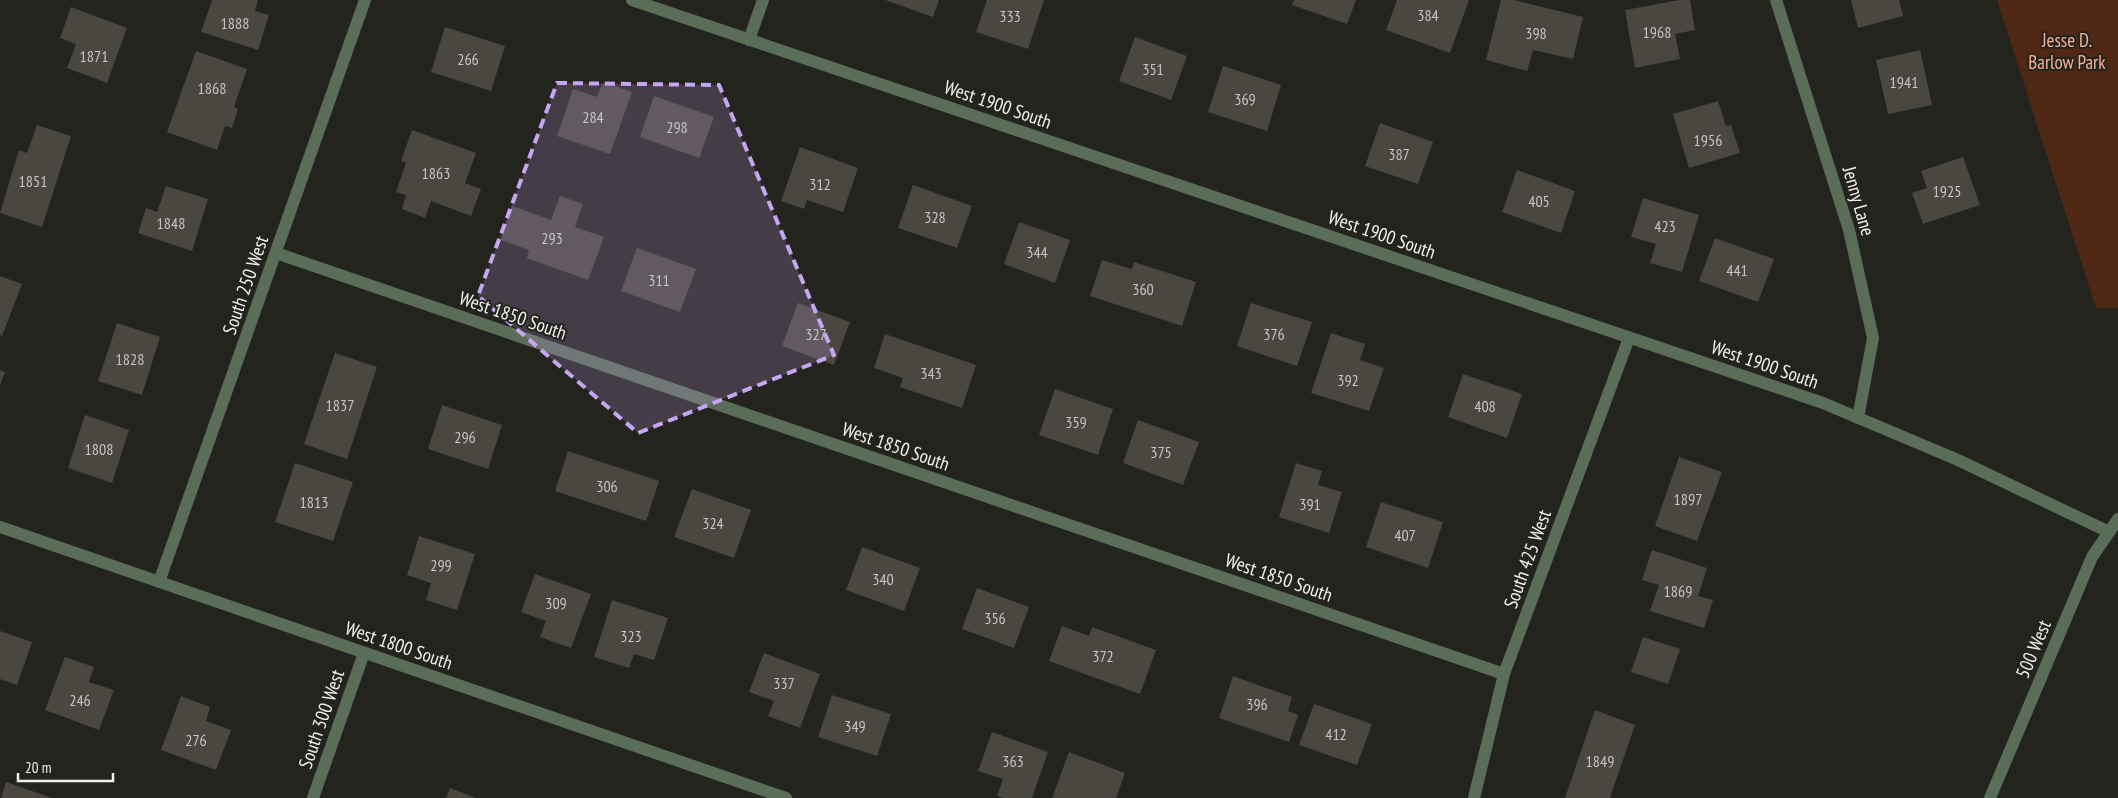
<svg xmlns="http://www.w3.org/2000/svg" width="2118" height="798" viewBox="0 0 2118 798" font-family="'PT Sans Narrow',sans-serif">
	<rect width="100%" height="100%" fill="#23241e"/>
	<path fill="#4f2714" d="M1997,0H2118V308H2096Z"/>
	<path fill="#4a4640" d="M212,0H258L255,11L269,15L258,50L201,32Z
		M885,0H939L933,17Z
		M987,0H1044L1028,49L976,32Z
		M1294,0H1356L1347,24L1292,5Z
		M1397,0H1469L1450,53L1386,30Z
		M1501,0H1514L1583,17L1573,59L1533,50L1527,71L1486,60Z
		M1680,0H1690L1695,30L1675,34L1680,59L1635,68L1625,10Z
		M1851,0H1899L1903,16L1858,28Z
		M71,7L127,28L107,83L67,68L76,44L60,38Z
		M445,27L505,46L491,91L431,72Z
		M1135,37L1187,56L1171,100L1119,81Z
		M1920,50L1932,105L1888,114L1876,60Z
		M196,51L247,69L234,107L238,109L232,128L225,126L217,150L167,132Z
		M1223,66L1281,85L1267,131L1208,112Z
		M603,82L632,92L610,154L557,136L573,89L597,97Z
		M654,96L714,117L699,158L640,137Z
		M1718,101L1726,126L1731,125L1740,153L1689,168L1673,114Z
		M1380,123L1433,142L1418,184L1365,166Z
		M37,125L71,136L42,227L0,213L19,150L27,153Z
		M412,130L476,153L465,183L481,189L471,216L431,201L425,218L402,209L406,195L396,192L406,163L401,161Z
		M800,147L858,168L843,212L807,200L804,209L781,201Z
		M1963,157L1980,205L1923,224L1912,193L1927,188L1921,171Z
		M1517,170L1575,191L1561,233L1502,212Z
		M913,185L972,206L957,248L898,228Z
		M166,186L208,199L192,251L138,233L146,208L157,212Z
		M560,196L583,204L575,227L604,237L588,280L527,258L529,250L501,240L512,206L551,220Z
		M1643,198L1699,215L1682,272L1650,263L1656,244L1631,237Z
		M1019,222L1070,240L1055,283L1004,264Z
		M1715,238L1774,259L1758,302L1699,281Z
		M637,248L696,269L680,312L621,291Z
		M1102,260L1132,269L1134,262L1196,282L1182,326L1090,296Z
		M0,276L22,284L2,336L0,335Z
		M798,303L850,322L834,365L782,346Z
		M1251,303L1312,322L1297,366L1237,346Z
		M117,323L160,337L142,395L98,381Z
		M1331,333L1365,344L1360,360L1384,368L1369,411L1311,393Z
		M885,334L976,365L962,408L900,387L903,378L874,368Z
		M335,353L377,367L347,459L304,444Z
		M0,370L5,372L0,385Z
		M1463,374L1522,394L1507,438L1448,417Z
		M1055,389L1113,409L1098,455L1039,435Z
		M442,405L502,425L488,469L428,449Z
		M85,415L129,430L112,483L68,468Z
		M1138,420L1199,442L1183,485L1123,463Z
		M568,451L659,481L646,521L555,491Z
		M1679,457L1722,472L1697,541L1655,526Z
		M295,463L353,482L333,541L275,522Z
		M1296,463L1322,471L1318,485L1342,492L1329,533L1279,517Z
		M692,489L751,510L734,558L674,537Z
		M1381,502L1443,522L1428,568L1366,547Z
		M419,536L475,554L457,610L426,600L431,583L407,575Z
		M862,547L920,568L904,611L846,590Z
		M1652,550L1707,568L1698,596L1713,600L1704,628L1650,611L1659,585L1642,580Z
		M535,574L591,594L571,648L540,637L546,621L521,612Z
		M977,588L1029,607L1014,648L962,629Z
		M612,600L668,618L654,660L634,654L629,668L594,657Z
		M1062,626L1089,636L1092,627L1156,650L1140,694L1049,661Z
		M0,631L32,642L17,685L0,679Z
		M1643,637L1680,649L1668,684L1631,672Z
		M764,653L820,674L800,728L768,716L774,701L749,692Z
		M65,657L94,667L89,682L114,690L99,730L45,710Z
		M1233,676L1292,697L1288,711L1298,715L1289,742L1219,718Z
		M832,695L891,714L877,756L818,737Z
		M181,696L210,707L206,721L231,730L216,770L161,750Z
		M1314,704L1372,724L1357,765L1299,745Z
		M1595,710L1635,725L1610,798H1565Z
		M992,732L1048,752L1032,798H1004L997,796L1003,779L978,771Z
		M1069,752L1125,773L1116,798H1052Z
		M6,782L52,798H1Z
		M450,788L476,798H446Z"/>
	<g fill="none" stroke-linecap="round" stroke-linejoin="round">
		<path stroke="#5a6d59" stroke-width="12" d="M632,0L1823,403L1958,460L2109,532
			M1776,0L1849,230L1873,338L1858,418
			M749,40L763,0
			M276,253L1504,674
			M0,527L786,798
			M159,582L365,0
			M313,798L364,653
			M1474,798L1504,674L1629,338
			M1990,798L2092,557L2118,519"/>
	</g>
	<path fill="#c6a6f0" fill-opacity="0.2" stroke="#c6a6f0" stroke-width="4" stroke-dasharray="10 6" stroke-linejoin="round" d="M557,83L719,85L834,355L638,433L478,296Z"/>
	<g text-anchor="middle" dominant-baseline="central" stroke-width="4" stroke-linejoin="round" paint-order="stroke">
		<g font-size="16" fill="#c7c6c2">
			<text x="1428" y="15">384</text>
			<text x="1010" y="16">333</text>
			<text x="235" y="23">1888</text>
			<text x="1657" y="32">1968</text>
			<text x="1536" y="33">398</text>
			<text x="94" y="56">1871</text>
			<text x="468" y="59">266</text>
			<text x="1153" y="69">351</text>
			<text x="1904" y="82">1941</text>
			<text x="212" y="88">1868</text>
			<text x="1245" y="99">369</text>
			<text x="593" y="117">284</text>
			<text x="677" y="127">298</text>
			<text x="1708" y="140">1956</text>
			<text x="1399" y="154">387</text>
			<text x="436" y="173">1863</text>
			<text x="33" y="181">1851</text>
			<text x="820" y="184">312</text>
			<text x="1947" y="191">1925</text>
			<text x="1539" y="201">405</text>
			<text x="935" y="217">328</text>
			<text x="171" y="223">1848</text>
			<text x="1665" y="226">423</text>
			<text x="552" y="238">293</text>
			<text x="1037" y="252">344</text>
			<text x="1737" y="270">441</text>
			<text x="659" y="280">311</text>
			<text x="1143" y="289">360</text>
			<text x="816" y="334">327</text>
			<text x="1274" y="334">376</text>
			<text x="130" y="359">1828</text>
			<text x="931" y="373">343</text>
			<text x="1348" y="380">392</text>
			<text x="340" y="405">1837</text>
			<text x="1485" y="406">408</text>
			<text x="1076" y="422">359</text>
			<text x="465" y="437">296</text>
			<text x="99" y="449">1808</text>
			<text x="1161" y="452">375</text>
			<text x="607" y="486">306</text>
			<text x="1688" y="499">1897</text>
			<text x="314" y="502">1813</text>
			<text x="1310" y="504">391</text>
			<text x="713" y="523">324</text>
			<text x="1405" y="535">407</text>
			<text x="441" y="565">299</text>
			<text x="883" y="579">340</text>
			<text x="1678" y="591">1869</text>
			<text x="556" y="603">309</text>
			<text x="995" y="618">356</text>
			<text x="631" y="636">323</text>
			<text x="1103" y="656">372</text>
			<text x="784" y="683">337</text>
			<text x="80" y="700">246</text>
			<text x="1257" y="704">396</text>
			<text x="855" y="726">349</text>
			<text x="1336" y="734">412</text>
			<text x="196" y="740">276</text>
			<text x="1013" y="761">363</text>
			<text x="1600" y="761">1849</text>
		</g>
		<g font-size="19" fill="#f9b294" stroke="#23241e">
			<text x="2067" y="40">Jesse D.<tspan x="2067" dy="22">Barlow Park</tspan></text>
		</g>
		<g font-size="19" fill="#f1f1ed" stroke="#23241e">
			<text transform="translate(998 104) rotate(19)">West 1900 South</text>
			<text transform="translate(1859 201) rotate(74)">Jenny Lane</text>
			<text transform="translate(1382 234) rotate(19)">West 1900 South</text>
			<text transform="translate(245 285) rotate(-71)">South 250 West</text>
			<text transform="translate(513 315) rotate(19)">West 1850 South</text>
			<text transform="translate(1765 364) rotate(19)">West 1900 South</text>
			<text transform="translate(896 446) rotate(19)">West 1850 South</text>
			<text transform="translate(1527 559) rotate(-70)">South 425 West</text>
			<text transform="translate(1279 577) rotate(19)">West 1850 South</text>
			<text transform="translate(399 645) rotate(19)">West 1800 South</text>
			<text transform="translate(2033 649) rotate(-67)">500 West</text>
			<text transform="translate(321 719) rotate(-71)">South 300 West</text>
		</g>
	</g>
	<path d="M18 773v8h95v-8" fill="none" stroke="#f1f1ed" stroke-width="2.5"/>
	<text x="25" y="773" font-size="15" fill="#f1f1ed" stroke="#23241e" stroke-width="4" paint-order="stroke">20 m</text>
</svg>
